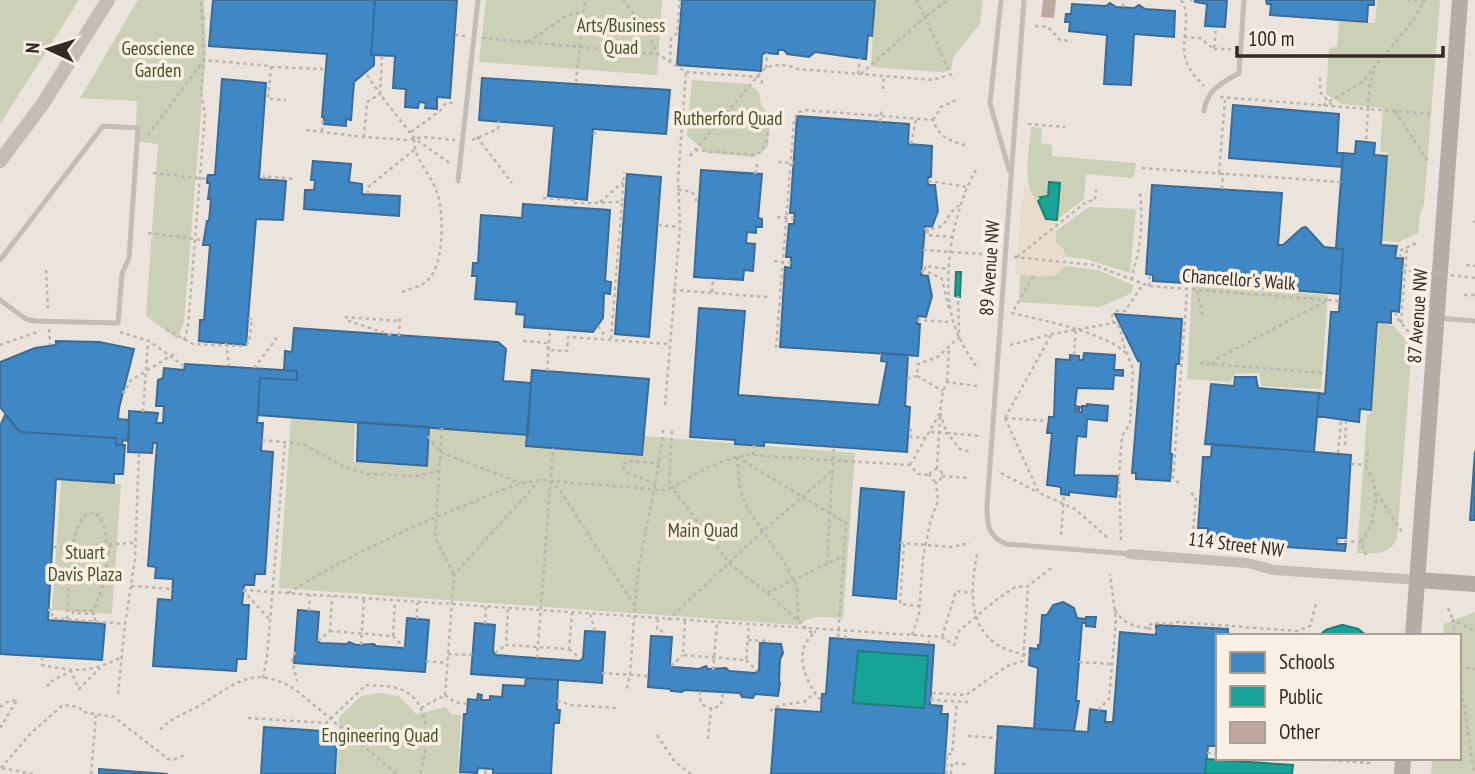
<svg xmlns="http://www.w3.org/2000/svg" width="1475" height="774" viewBox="0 0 1475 774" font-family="'PT Sans Narrow',sans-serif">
	<rect width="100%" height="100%" fill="#ebe4dd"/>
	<path fill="#ccd0b6" d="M0,0H79L0,124Z
		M138,0H204L206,51L184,322L177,339L146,316L158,144L135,141L137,101L80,98Z
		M486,0H662L657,75L479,62Z
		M875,0H983L980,24L953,57L951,70L939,72L871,67Z
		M1377,0H1440L1424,204L1420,215L1418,233L1399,242L1382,241L1388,153L1380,151L1383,108L1342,104L1326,94L1329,48L1337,47L1339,21L1375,23Z
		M692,80L748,84L759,92L761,105L770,116L768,146L761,153L753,157L707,153L687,136Z
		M1031,127L1042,128L1041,143L1052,145V156L1136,163L1134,176L1131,178L1086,174L1084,199L1057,220L1060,183L1049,182L1048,196L1040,197L1041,199L1038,201C1020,189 1030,146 1031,127Z
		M1089,207L1136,209L1130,273L1086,259L1066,257L1063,249L1056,243V231Z
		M1065,266L1098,270L1133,285L1132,293L1100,307L1019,302L1020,275L1047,276Z
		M1192,285L1328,295L1321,389L1261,386L1259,373L1235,374L1230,382L1187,379Z
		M1379,323L1393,325L1412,347L1397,539C1389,555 1373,554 1357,553L1367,415L1371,414Z
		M291,418L355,422L353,462L427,467L430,427L527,434V446L642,455L643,436L855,453L843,619C824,616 814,614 798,625L279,588Z
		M61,480L121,484L112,614L52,610Z
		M1475,612V774H1431L1432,758H1459V636H1443L1444,624Z
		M380,693L399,696L416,714L446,707L451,714L461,715L458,773L471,774H337L339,717L361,696Z"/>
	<path fill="#eadccb" d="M1025,183L1032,197L1038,201L1046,219L1057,220L1056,243L1064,251L1066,262L1063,269L1054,276L1015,275L1022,197H1024Z"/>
	<path fill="#3f88c5" stroke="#3c6c95" stroke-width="2" d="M213,0H375L371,55H374V65L354,82L351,120L346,119V126L324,124V117H322L327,54L209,46Z
		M375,0H457L450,98L437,97V109L425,108L426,103L419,102L418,108L405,107L406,89L393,88L395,56L371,55Z
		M682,0H875L872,36L868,35L866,59L815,52L809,57L787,54L784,50H778V54L764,53L762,55L761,71L677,65Z
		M1195,0H1227L1225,27L1205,26L1207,4L1195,2Z
		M1266,0H1374V5H1368L1367,22L1270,15L1271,4H1267Z
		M1110,3L1116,7L1134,8L1139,5L1145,9L1175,11L1174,37L1134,34L1131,85L1104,84L1107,35L1069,31L1070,22H1065L1066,14H1071L1072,4L1106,6Z
		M482,78L670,90L666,134L593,129L587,200L548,196L554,126L479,120Z
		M222,79L266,83L259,179L286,181L283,220L256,219L246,345L199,341L200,320H204L210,245H203L207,221H209L211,199H208L210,183H207V179L208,175H215Z
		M1233,105L1339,114L1337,153H1343L1342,167L1229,158Z
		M797,116L909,124L908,144L932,146L931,177H928V185H935L938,211L932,227L925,226L921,275L928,276L932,296L926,317L918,316L917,324H920L918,356L780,347L785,267L791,268V257H786L789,224H794V218L795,213H790Z
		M1356,141L1375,143L1374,155L1387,156L1381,245L1397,246L1395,258H1403L1399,312L1391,311V323L1377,322L1371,410L1360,409L1359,422L1317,416L1319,393L1325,394L1331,312H1339L1343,249L1336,248L1343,153L1355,154Z
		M313,161L351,164L349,182L362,184V194L400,196L399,216L304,209L305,190H314L315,180H311Z
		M701,170L762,174L758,218L762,219V227H756V233L747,232L746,243L755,244L753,271L744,270L743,280L694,277Z
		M627,174L661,177L649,337L615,334Z
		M1152,185L1282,193L1278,245H1283L1302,228L1306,227L1324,247L1343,249L1340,294L1225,285L1226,279L1185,276L1184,283L1153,281V275L1146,274Z
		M523,204L610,210L605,281L611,282L610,294L604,293L603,318L593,332L524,327L525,315L516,314L517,302L475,299L477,276H472L473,263H478L481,215L522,218Z
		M699,308L745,311L738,395L879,405L887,362L881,361L882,353L908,355L905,406L910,407L907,452L764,442V446L735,444V440L690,437Z
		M1115,314L1182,319L1179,364H1176L1170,454H1172L1170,481L1136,479V473H1132L1141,362L1138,361Z
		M294,328L498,342L506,349L503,381L531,383L528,435L258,415L260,378L297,380V371L284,370L285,351L292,352Z
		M56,341L99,342L134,349L119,408L118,419L129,420L128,441L123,440L122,445H116V438L20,432L0,407V362L35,348L56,345Z
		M1084,353L1115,355L1114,370H1123V376L1114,375L1113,389L1077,388L1075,406L1080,407L1079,410L1075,409V412H1082V406H1087V404L1108,406L1107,421L1087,419L1086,437L1077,436L1074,475L1118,476L1116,497L1069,492V495L1061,494V487L1047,485L1052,433H1047L1049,417H1054L1056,359L1070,360V355L1079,356V360H1083Z
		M185,364L297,371V380L260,378L257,423H263L261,451L273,452L265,574H255L254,585H244L242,605H249L246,659H237L236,671L153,666L158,599L172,600L173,579L155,578L156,567L148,566L157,443H153L152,453L128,452L129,411L158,413L156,423H163L164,406H156L158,380L163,378L164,368L184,370Z
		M532,370L649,379L642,455L526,446Z
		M1235,377H1256L1258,388L1319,393L1314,452L1205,444L1211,384L1234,386Z
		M5,415L20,432L116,438V445H125L123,474H114V483L56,479L48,620L105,624L102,660L0,654V426Z
		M358,422L429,427L427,466L357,461Z
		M1212,444L1351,455L1346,538H1337V544H1346L1345,551L1197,541L1198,533L1208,534V528H1198L1203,457H1211Z
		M1475,451V520H1470Z
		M861,488L904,492L896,599L853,595Z
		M1063,602L1074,608L1077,618L1086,619V617H1096L1095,627L1086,626V623H1082L1076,701H1079L1074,731L1034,729L1038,668L1029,665L1030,648L1038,649V645H1040L1042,615H1047L1053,605Z
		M298,610L319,612L317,640L320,643L347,644L349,642L356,645L374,644L376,646L402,648L405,646L407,618L429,620L425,672L294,663Z
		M475,623L495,625L493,651L496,655L537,658L580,661L583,658L585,631L605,632L602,683L471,674Z
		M1156,625L1228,629V636H1218V732L1216,746H1208L1205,774H995L998,726L1088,732L1090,709L1106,711L1105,722H1113L1120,632L1156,635Z
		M1342,625L1358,629L1367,636H1319L1326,630Z
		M651,636L672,637L670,664L673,667L699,669L706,666L708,669L726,668L729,671L755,673L759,670L760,643L781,644L783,653L780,659L779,681L780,683L778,696L755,694L753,698L742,697L740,693L684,690L682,692L671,691L670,689L648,687Z
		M830,638L934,645L930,705L942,706L941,714H948L944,774H771L776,709L821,712L822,694H826Z
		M526,678L558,680L557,710H560L559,723H554L551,774H493V769L478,768L477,773L460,772L464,714H467L468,699L477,700L478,694L482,695L481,700H490V696L502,697L503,685L525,686Z
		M264,727L337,732L335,774H261Z
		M99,769L168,774H99Z"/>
	<path fill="#17a398" stroke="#207f76" stroke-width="2" d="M1049,182L1060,183L1057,220L1046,219L1038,201L1041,199L1040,197L1048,196Z
		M956,272H961L960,297L955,296Z
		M1342,625L1358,629L1367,636H1319L1326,630Z
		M1342,625L1358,629L1367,636H1319L1326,630Z
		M858,651L928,656L924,708L853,703Z
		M1206,759L1293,765L1292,774H1205Z"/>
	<path fill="#bfa89e" d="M1043,0H1056L1054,18L1041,17Z"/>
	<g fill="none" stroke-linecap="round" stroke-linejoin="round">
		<path stroke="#bcb5af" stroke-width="2.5" stroke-dasharray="3.5 3.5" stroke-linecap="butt" d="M623,0L650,36L657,53
			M916,0L925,17L948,0
			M1181,0C1192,15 1181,39 1185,57C1188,69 1195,77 1204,86
			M1190,0H1195
			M1407,0L1424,1
			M1123,7V0
			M202,18H211
			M1035,26L1048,27L1060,40L1072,41
			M455,35L465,36
			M1184,37L1200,38L1214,49L1216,27
			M482,38L658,54L686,72L759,77L763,84
			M528,42L566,16L582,12
			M1214,49H1231
			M382,56L380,94L414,138L451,164
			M670,62L671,39L677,33L680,0
			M271,67L326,69
			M766,68L767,53
			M1374,71L1369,87L1368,109L1434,114
			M858,74L860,58
			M861,74L925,17L953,80
			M1320,78V92L1333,106
			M576,82L585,0
			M883,89L884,76
			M1220,97L1368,109L1366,142
			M1323,105L1361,83L1412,22L1425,0
			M1395,111L1430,164
			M933,120L941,107L958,99
			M880,122L882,108
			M1028,124L1065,127
			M306,130L364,137L407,140L423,137L455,140
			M322,131L323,117
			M411,132L440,111L446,103H454
			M593,133L599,134
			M148,135L204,60L271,66L268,99L286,100
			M364,137L367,102L380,94L365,72
			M477,137L512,183
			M472,140L498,129L499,121
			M911,144L916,120
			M695,150L756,155C769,146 769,131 768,116
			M690,156L763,70C774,63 787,64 798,69L933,80L949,75
			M778,162L794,163
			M1142,168L1341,182
			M976,170C953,209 941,278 953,321C958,339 968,354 978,369
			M153,173L207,179
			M1219,173L1225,100
			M755,174L758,160
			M264,179V176L295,179
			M928,181L968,187
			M1222,189L1223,173
			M678,190C687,191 697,191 696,202H699
			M368,194V187L414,150
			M543,198L573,200L572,203C589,204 605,202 622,202L624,172
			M600,202L623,182
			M777,217L794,218
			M1473,221L1475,222
			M658,225L679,227
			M924,229C953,230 942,213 962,204
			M928,230L927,235L954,237
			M148,233L203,240
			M923,250L996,255
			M1014,257L1094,265L1149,286L1328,300
			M1017,257L1086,202L1095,200L1096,190
			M1400,258L1401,250L1419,242
			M774,261L791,263
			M1466,265L1475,266
			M46,270L48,311
			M925,270V266L949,269
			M921,271L931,273L942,279L949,309
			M1033,276L1012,313C1044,321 1102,331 1126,353
			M1198,277L1197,290L1203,317
			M1132,280C1133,267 1138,258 1139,246C1142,228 1142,210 1140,193
			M1149,286L1150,274
			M673,290L768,297
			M402,292C410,289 420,287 427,281C445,265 444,213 437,192C430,173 413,158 414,138
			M712,292L713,278
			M1464,295H1475
			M1396,312V317L1416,340
			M917,320L952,322
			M1401,323L1407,247
			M598,326L606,337
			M49,329L50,345
			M166,329L193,344L242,346L249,343L252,319H248
			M120,332L149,341L184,366
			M391,335L346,320V317L400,321
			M399,336L400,316
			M611,339L622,202
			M184,340L188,327L205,114L201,92L204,60L201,0
			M523,341L548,343V350L567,351L568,337L669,344
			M0,345L40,331
			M1010,345L1052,334L1119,322
			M776,348L794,121L797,113L804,110L933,120C939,137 949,141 965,145
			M1074,355L1076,328
			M1200,363L1323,373
			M1212,364L1218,358L1328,300L1339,301
			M254,368L276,339L271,337
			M917,376L943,391
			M907,379L917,376L918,364L938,357L959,337L958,296
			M947,382L949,348
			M122,392H125L130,381L177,352
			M665,405L680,227L678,180L686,72
			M143,412L148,342
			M940,413L947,433L982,436
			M1005,418L1039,493L1075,509L1109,539
			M1005,418L1051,335
			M1005,418L1048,421
			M442,428L435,537L454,575
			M909,430H911V437L926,438
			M672,431L669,482L672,488C695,473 721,459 748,455L910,465L918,474L929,475
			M931,432L947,433L960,449L971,452
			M428,436L440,452L521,483
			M262,440L303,444L344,467L368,474L415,476L439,471
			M1345,445L1346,421
			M1338,453L1341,421
			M753,455L754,445
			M737,457L846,523L838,639
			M737,457L740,489L747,508L785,564L797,586L798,620
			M1351,464L1367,465
			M910,465L940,413L943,391L947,382L977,386
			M930 475a6 6 0 1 1 12 0a6 6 0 1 1-12 0Z
			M937,469L940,416
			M1001,473L1037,492
			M942,476L969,478
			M550,481L561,492L635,606L630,675L626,692
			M1179,483L1173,478L1187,291
			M656,484L626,472L622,465L627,461L659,463
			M1191,493L1196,497L1192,545
			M1377,493L1403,534
			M1061,535L1064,494
			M1121,540L1119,476L1122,436L1130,424L1133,369L1124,346L1120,328L1113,322L1112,316L1116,311H1125L1142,286
			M1337,541L1361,542
			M900,543L951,547L970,543
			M904,544L900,604L920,606
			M53,547C81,549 108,543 137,543
			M977,554C967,604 971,648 1030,655
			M1366,555L1361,542L1371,525L1376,501L1374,483L1367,468L1368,447
			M827,564L834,447
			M131,586L173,589
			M243,590L942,637L954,645L959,631L996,600L1015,587L1028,586L1054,566
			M243,590L269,619
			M288,593C345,558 405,529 468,504C491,495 514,483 539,480L662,490L672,488L730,564L767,593L813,634L816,631
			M767,593L843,556
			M635,606C638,547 658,489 663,430
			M1448,608L1453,620
			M508,609L506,645L569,649L572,613
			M48,610H52V618L125,624
			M1115,610C1123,623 1134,627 1148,628L1152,623L1169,624L1178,622L1297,631L1310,626L1316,604
			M309,611L310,595
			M590,614L595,631
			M67,619C69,590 67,535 86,514L94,512C105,520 106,532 106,545
			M417,619V603
			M658,619L657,630L662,631V636
			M668,620L763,531L833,470
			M95,621V614L73,613V610L94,611L103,585L110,545
			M685,621L683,655L746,660L749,625
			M485,624L486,607
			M1148,628L1156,631
			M330,631L393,636L404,647
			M813,634C792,653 806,683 822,702
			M912,635L919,614L923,558L930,523L938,500L936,482
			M393,636L395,601
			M1455,636L1453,620L1475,631
			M942,637L956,591L972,593
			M845,639L846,631
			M748,640L769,641V643
			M318,641L330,631L332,596
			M929,644V637
			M361,645L364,599
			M569,649L581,659
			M295,652L292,660L297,681
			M495,653L506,645
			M448,654L473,655
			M42,657V665C76,672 90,673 122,657
			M537,658L553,448
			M746,660L757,671
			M426,661L447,663
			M1079,662L1112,664
			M671,666L683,655
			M1459,667L1475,669
			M713,670L717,623
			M1459,670L1474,774
			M602,673L648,676
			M263,678L267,657L285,442
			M48,687V683L71,671L79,689L100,668
			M700,691V699L703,705L712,709L721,705L723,692
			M118,694L125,624L135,559L139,452
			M445,695L454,575L538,482
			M445,695L454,702L467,704
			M930,700L968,702
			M932,700V693L966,695L1007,666L1023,661L1028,586
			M557,701L571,705L617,708
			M0,707L7,702L15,700
			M421,708L445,695
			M1098,710L1109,699L1116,620L1110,574
			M770,711L780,705L804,702L815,693
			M248,718L326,723
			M0,728L17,700
			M160,730C171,718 184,714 197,707C234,686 251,662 296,690L397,774
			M326,731V723L366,685C377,686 389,685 400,689C433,701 428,747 420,774
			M657,735L675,762L691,774
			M968,736L997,738
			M708,739L711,709
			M1207,753L1218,754
			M1290,758L1373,763
			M1,768L31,733L63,705L79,707L83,712L114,717L168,759L172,760L185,755
			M2,768L33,774
			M91,774L96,715
			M485,774L486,768
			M946,774L947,754H952L957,702
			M951,774L952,763L966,764"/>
		<path stroke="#c4bcb6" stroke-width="5" d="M1001,0L990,103L1009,170
			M1024,0L987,506C987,524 988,537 1006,544L1130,554
			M1204,111C1207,89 1222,83 1239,73L1244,0
			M458,181L478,0
			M0,260L103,126L138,128L129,258L122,274L118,323L35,321L26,319L0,300
			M1438,318L1475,321"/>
		<path stroke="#c4bcb6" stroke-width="10" d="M1130,554L1247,563L1274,570L1418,580"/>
		<path stroke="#c4bcb6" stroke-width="14" d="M0,161L42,105L108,0"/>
		<path stroke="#b4aca7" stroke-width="16" d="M1418,580L1475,584
			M1413,636L1460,0
			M1402,774L1403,758"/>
		<path stroke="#bcb5af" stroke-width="2.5" stroke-dasharray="3.5 3.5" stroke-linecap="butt" d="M1402,270L1475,278
			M226,343L229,366
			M547,371L550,329"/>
	</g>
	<g text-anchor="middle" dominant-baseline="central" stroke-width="7" stroke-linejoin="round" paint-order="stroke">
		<g font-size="19" fill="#445328" stroke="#f9efe3">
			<text x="621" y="25">Arts/Business<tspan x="621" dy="22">Quad</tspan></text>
			<text x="158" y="48">Geoscience<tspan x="158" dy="22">Garden</tspan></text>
			<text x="728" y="118">Rutherford Quad</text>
			<text x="703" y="530">Main Quad</text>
			<text x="85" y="552">Stuart<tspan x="85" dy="22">Davis Plaza</tspan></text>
			<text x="380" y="735">Engineering Quad</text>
		</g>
		<g font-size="19" fill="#342a25" stroke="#f9efe3">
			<text transform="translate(989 268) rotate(-86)">89 Avenue NW</text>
			<text transform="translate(1239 279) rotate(4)">Chancellor's Walk</text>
			<text transform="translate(1417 316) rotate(-86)">87 Avenue NW</text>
			<text transform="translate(1236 544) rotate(7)">114 Street NW</text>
		</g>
	</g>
	<rect x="1216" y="634" width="245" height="126" fill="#f9efe3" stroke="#aaa097" stroke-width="2"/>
	<rect x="1230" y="652" width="35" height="21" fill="#3f88c5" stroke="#aaa097" stroke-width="2"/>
	<text x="1279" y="669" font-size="21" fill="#342a25">Schools</text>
	<rect x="1230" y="686" width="35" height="21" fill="#17a398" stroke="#aaa097" stroke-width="2"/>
	<text x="1279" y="704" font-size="21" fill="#342a25">Public</text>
	<rect x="1230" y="722" width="35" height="21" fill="#bfa89e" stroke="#aaa097" stroke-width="2"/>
	<text x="1279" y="739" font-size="21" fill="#342a25">Other</text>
	<g transform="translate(49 49) rotate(274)" stroke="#f9efe3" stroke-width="5" paint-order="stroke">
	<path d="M0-5L12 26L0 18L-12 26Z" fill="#342a25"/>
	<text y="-10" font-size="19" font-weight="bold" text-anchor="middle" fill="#342a25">N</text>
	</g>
	<path d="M1237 46v10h206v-10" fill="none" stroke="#342a25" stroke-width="3.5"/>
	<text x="1248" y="46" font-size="21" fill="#342a25" stroke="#f9efe3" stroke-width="5" paint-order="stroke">100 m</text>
</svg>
